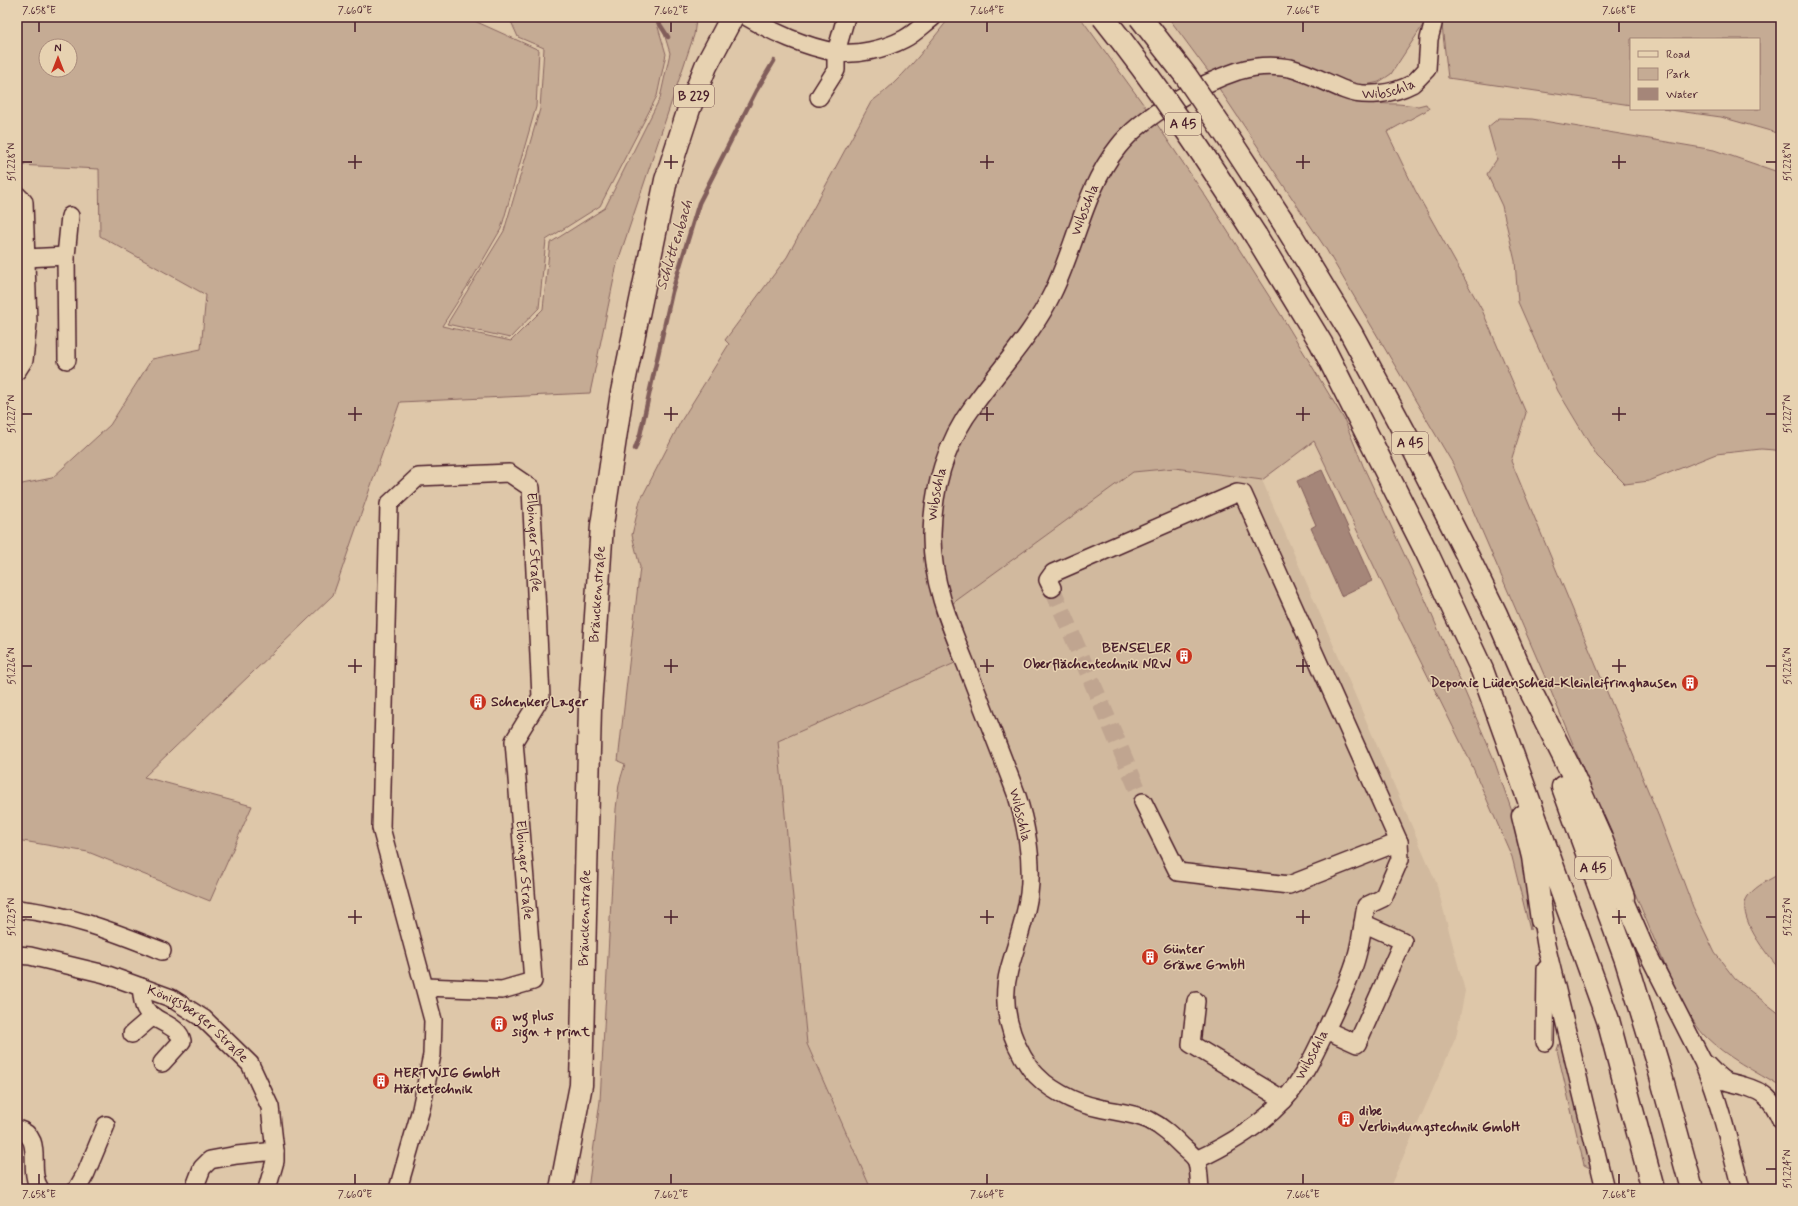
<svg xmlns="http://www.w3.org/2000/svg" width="1798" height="1206" viewBox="0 0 1798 1206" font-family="Mynerve,sans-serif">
	<rect width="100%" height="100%" fill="#dec7a9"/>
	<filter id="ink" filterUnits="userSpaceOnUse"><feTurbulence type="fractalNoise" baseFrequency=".025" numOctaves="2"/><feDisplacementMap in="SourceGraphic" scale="8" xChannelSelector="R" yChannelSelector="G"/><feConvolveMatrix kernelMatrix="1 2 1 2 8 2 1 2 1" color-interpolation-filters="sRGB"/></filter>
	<g filter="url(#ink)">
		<path fill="#d1b99e" d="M1175,468L1262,480L1436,882L1465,991L1456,1037L1389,1189H871L807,1044L778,741L955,663L935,611L953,603L1133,472Z"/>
		<path fill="#c5ab94" stroke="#886560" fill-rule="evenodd" d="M17,17H466L539,50L536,107L501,229L472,279L442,326L511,341L543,309L550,243L605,208L660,98L670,53L659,17H694L696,20L694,35L617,264L590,393L400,402L333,595L144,777L252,806L210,901L88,852L17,840V485L52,478L110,425L152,359L201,349L206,295L100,236L99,169L17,165ZM46,46H70V70H46Z
			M509,17H655L666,54L657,96L600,206L546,240L539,308L510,338L447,324L504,231L540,109L544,48L518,37Z
			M948,17H1080L1146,108L1206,197L1281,315L1344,419L1364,468L1425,599L1493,757L1525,849L1532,914L1530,930L1512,857L1470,761L1397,614L1314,441L1262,480L1175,468L1133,472L953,603L935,611L955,663L778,741L807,1044L871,1189H588L600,1101L616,809L619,784L625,764L618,761L640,567L632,535L640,501L681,421L729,344L725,340L787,257L871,102C903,79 923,51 947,21L946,20Z
			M1168,17H1424L1425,22L1391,74L1379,82L1361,86L1347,83L1309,67L1210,74Z
			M1441,17H1781V134L1721,117L1663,109H1759V39H1631V105L1448,78Z
			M1257,73L1291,76L1356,103L1398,104L1418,106L1426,104L1429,109L1387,132L1415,190L1482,310L1526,413L1511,461L1659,817L1693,907L1715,953L1735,979L1781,1015V1087C1756,1072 1726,1057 1705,1036C1692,1022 1683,1003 1674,987L1545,677L1453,464L1326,249L1218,87L1227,82Z
			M1499,118L1532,119L1714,150L1781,173V453L1775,450L1761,449L1716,454L1649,481L1625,484L1597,456L1558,391L1536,343L1518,302L1515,261L1502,206L1487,174L1497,159L1488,127Z
			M1781,873V971C1768,956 1734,915 1748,896C1757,885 1769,880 1781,873Z
			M1559,1044H1562L1591,1167L1590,1168L1584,1165L1557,1050Z"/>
		<path fill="#a58679" stroke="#815d5a" d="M1322,470L1372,581L1341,596L1311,528L1316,525L1297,481Z"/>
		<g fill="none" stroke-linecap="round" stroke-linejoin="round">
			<path stroke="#815d5a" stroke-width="4.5" d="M655,17L668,37
				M635,449L640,435L672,292L699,203L756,91L774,61"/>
			<path stroke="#c0a590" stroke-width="17" stroke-dasharray="17 8" stroke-linecap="butt" d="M1052,588L1143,802"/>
			<g stroke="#4a1f2b" stroke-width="20">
				<g id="minor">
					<path d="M747,17C772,32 806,47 835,52C856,56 885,49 904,39C914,34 924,24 933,17"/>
					<path d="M819,97L836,70V52L846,17"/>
					<path d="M17,195L24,202L28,323L24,360L17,371"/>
					<path d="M26,258L66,256"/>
					<path d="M67,360L66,256L70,216"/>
					<path d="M1052,588L1048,580L1053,573L1237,493L1243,494L1399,842L1400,859L1383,898L1366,906C1362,926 1361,948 1353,968C1347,985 1339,1002 1331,1019C1318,1047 1305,1077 1284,1100C1259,1127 1229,1145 1196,1160"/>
					<path d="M1143,802L1178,872L1289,885L1399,842"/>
					<path d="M1623,897L1645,948L1703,1062C1720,1103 1730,1146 1741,1189"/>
					<path d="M17,909C68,914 115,932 162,951"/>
					<path d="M1542,920L1546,945L1605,1189"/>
					<path id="s1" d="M17,955L30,956L105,974L141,987L171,998L204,1019L250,1064L270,1107L275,1151V1161L267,1189"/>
					<path d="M141,987C142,993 142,1002 145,1008C152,1022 179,1024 182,1041L162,1063"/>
					<path d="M1196,1001L1191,1044L1284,1100"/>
					<path d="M1326,1030L1357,1044L1403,941L1363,923"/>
					<path d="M132,1034L153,1016"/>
					<path d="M1545,1042L1546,969"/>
					<path d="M1706,1064C1712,1070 1718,1077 1725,1081C1731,1083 1738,1084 1744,1086C1765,1092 1772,1099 1781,1120"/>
					<path d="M17,1129C46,1137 26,1169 40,1189"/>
					<path d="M77,1189L86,1173L106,1125"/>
					<path d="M194,1189L202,1168L210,1160L237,1155L275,1151"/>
					<path id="s2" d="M398,1189L421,1109L432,1055L433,1020L381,828L389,504L418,477L509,473L531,488L541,697L514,741L533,981L502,990L425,987"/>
					<path id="s3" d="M1200,1189C1199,1180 1199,1170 1197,1162C1195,1156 1187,1151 1182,1146C1172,1136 1163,1127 1149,1120C1133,1113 1117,1112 1099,1108C1074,1103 1046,1089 1030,1068C1010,1040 1000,1004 1009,970C1016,944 1025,922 1029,894C1033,861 1027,828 1017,796C1002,756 986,716 971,677C953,632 931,584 932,534C933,488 946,442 974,405C1001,367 1033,334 1053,292C1076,245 1085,188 1118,147C1142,116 1201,83 1238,71C1255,66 1272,65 1290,68C1309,73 1327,83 1345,90C1365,98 1393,94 1412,84C1417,80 1422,74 1427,69L1429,39L1433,24L1432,17"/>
				</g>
			</g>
			<g stroke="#4a1f2b" stroke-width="25">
				<g id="major">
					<path id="s4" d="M561,1189L581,1085L590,707L602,525L622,392L666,180L689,109L706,66L732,17"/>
				</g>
			</g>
			<g stroke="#4a1f2b" stroke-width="25">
				<path id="highway" d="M1282,220L1351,333L1414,450L1468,557L1496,614L1522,674L1571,771L1600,836L1623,897
					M1256,236L1321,343L1426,551L1482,670L1608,1020L1653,1189
					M1563,787L1626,960L1658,1065L1692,1189
					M1523,816L1533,857L1542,920"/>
			</g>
			<use href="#minor" stroke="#e7d2b1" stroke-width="17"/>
			<use href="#major" stroke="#e7d2b1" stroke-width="22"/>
			<use href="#highway" stroke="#e7d2b1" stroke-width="22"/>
			<g stroke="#4a1f2b" stroke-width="25" stroke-linecap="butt">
				<path id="highway-bridge" d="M1103,17C1159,87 1208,161 1256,236
					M1140,17L1186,76L1231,142L1282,220"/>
			</g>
			<use href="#highway-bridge" stroke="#e7d2b1" stroke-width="22"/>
		</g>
	</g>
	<path fill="none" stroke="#4a1f2b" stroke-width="1.5" d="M39,22V32M355,22V32M671,22V32M987,22V32M1303,22V32M1619,22V32M355,155V169M671,155V169M987,155V169M1303,155V169M1619,155V169M22,162H32M348,162H362M664,162H678M980,162H994M1296,162H1310M1612,162H1626M1766,162H1776M355,407V421M671,407V421M987,407V421M1303,407V421M1619,407V421M22,414H32M348,414H362M664,414H678M980,414H994M1296,414H1310M1612,414H1626M1766,414H1776M355,659V673M671,659V673M987,659V673M1303,659V673M1619,659V673M22,666H32M348,666H362M664,666H678M980,666H994M1296,666H1310M1612,666H1626M1766,666H1776M355,910V924M671,910V924M987,910V924M1303,910V924M1619,910V924M22,917H32M348,917H362M664,917H678M980,917H994M1296,917H1310M1612,917H1626M1766,917H1776M1766,1169H1776M39,1174V1184M355,1174V1184M671,1174V1184M987,1174V1184M1303,1174V1184M1619,1174V1184"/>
	<defs>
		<g id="building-disc" transform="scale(0.9)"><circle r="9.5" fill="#c8321e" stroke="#e7d2b1"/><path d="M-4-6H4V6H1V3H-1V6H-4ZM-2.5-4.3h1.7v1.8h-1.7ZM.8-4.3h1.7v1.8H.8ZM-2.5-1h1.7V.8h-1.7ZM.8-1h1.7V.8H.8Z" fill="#fff"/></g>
	</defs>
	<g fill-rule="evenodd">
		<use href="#building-disc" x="1184" y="656"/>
		<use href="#building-disc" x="1690" y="683"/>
		<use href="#building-disc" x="478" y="702"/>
		<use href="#building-disc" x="1150" y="957"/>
		<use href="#building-disc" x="499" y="1024"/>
		<use href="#building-disc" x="381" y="1081"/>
		<use href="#building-disc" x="1346" y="1119"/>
	</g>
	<g text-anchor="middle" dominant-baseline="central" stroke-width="3" stroke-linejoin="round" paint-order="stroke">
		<g fill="#e7d2b1" stroke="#795553" stroke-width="1">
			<rect x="674" y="85" width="40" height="22" rx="3"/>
			<rect x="1165" y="113" width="36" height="22" rx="3"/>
			<rect x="1392" y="432" width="36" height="22" rx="3"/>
			<rect x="1575" y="857" width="36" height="22" rx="3"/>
		</g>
		<g font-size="13" font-weight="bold" fill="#4a1f2b">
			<text x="694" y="96">B 229</text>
			<text x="1183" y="124">A 45</text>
			<text x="1410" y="443">A 45</text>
			<text x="1593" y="868">A 45</text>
		</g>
		<g font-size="14" fill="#4a1f2b" stroke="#e7d2b1">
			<text stroke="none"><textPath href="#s3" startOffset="1518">Wibschla</textPath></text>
			<text stroke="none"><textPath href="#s3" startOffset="1147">Wibschla</textPath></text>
			<text stroke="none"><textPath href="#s3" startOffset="823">Wibschla</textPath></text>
			<text stroke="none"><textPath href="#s2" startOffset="908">Elbinger Straße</textPath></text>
			<text stroke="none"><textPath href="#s4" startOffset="597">Bräuckenstraße</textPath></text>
			<text transform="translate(1020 815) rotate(76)">Wibschla</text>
			<text stroke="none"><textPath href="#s2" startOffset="1244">Elbinger Straße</textPath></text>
			<text stroke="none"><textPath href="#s4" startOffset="273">Bräuckenstraße</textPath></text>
			<text stroke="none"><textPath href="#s1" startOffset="197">Königsberger Straße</textPath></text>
			<text transform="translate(1312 1055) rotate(-62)">Wibschla</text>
		</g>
		<g font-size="14" font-weight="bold" fill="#4a1f2b" stroke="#e7d2b1" text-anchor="start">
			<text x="1171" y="648" text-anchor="end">BENSELER<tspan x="1171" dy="16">Oberflächentechnik NRW</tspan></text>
			<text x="1677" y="683" text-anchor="end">Deponie Lüdenscheid-Kleinleifringhausen</text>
			<text x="491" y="702">Schenker Lager</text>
			<text x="1163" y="949">Günter<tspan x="1163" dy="16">Gräwe GmbH</tspan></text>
			<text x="512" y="1016">wg plus<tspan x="512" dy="16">sign + print</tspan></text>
			<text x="394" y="1073">HERTWIG GmbH<tspan x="394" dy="16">Härtetechnik</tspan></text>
			<text x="1359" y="1111">dibe<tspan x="1359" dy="16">Verbindungstechnik GmbH</tspan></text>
		</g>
		<g font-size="15" font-style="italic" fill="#61393e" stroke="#e7d2b1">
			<text transform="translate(675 245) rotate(-73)">Schlittenbach</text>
		</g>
	</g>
	<rect width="1798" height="1206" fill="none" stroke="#e7d2b1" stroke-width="44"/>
	<rect x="1630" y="38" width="130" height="72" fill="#e7d2b1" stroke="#a88a7b"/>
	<rect x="1638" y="51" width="20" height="6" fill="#e7d2b1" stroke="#a88a7b"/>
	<text x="1666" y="58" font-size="12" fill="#4a1f2b">Road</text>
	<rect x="1638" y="68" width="20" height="12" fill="#c5ab94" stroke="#a88a7b"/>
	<text x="1666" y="78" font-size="12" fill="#4a1f2b">Park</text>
	<rect x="1638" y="88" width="20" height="12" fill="#a58679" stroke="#a88a7b"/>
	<text x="1666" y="98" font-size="12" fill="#4a1f2b">Water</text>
	<g transform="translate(58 58)"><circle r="19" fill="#e7d2b1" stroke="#a88a7b"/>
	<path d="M0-3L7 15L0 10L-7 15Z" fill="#c8321e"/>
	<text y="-6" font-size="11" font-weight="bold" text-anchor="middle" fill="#4a1f2b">N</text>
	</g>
	<rect x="22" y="22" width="1754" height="1162" fill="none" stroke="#4a1f2b" stroke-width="1.5"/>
	<g font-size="10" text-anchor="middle" fill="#4a1f2b">
		<text x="39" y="14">7.658°E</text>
		<text x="355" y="14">7.660°E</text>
		<text x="671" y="14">7.662°E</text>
		<text x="987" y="14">7.664°E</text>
		<text x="1303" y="14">7.666°E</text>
		<text x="1619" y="14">7.668°E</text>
		<text transform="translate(11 162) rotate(-90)" y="4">51.228°N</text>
		<text transform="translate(1787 162) rotate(-90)" y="4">51.228°N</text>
		<text transform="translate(11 414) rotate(-90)" y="4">51.227°N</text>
		<text transform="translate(1787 414) rotate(-90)" y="4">51.227°N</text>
		<text transform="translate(11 666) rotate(-90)" y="4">51.226°N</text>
		<text transform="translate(1787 666) rotate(-90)" y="4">51.226°N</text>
		<text transform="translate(11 917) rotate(-90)" y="4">51.225°N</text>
		<text transform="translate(1787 917) rotate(-90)" y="4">51.225°N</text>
		<text transform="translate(1787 1169) rotate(-90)" y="4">51.224°N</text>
		<text x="39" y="1198">7.658°E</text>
		<text x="355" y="1198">7.660°E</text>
		<text x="671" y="1198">7.662°E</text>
		<text x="987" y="1198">7.664°E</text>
		<text x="1303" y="1198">7.666°E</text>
		<text x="1619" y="1198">7.668°E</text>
	</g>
</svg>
